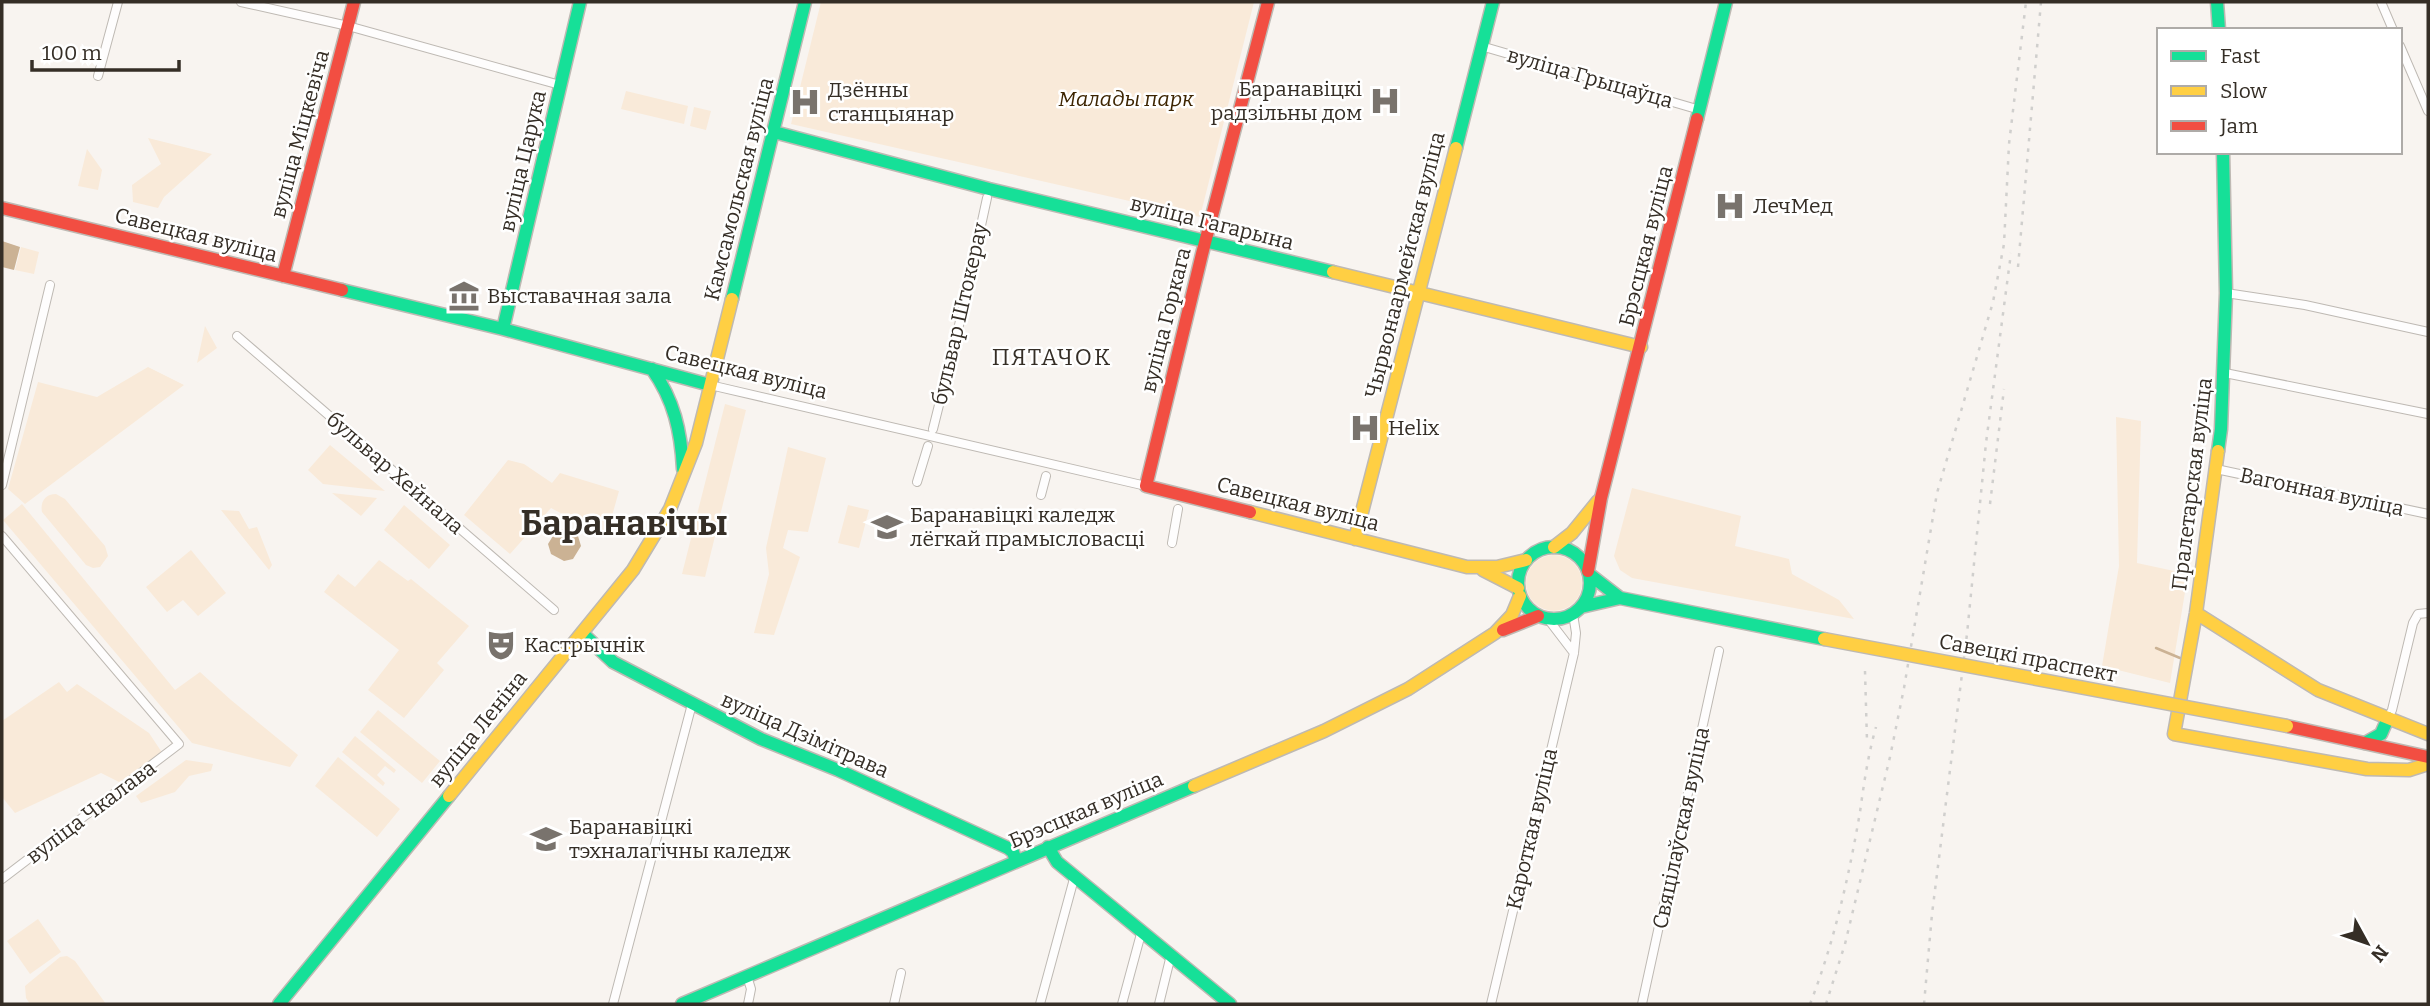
<svg xmlns="http://www.w3.org/2000/svg" width="2430" height="1006" viewBox="0 0 2430 1006" font-family="Bitter,serif">
	<rect width="100%" height="100%" fill="#f8f4f0"/>
	<path fill="#f9ead9" d="M821,2H1254L1200,217L791,124Z
		M626,91L688,106L684,124L621,109Z
		M694,107L711,111L706,130L690,126Z
		M148,138L212,154L164,197L158,208L133,202L132,185L161,164Z
		M87,149L102,170L98,190L78,186Z
		M21,247L39,252L34,274L15,270Z
		M205,326L217,348L197,363Z
		M148,367L184,385L25,504L8,489L38,382L97,397Z
		M725,404L746,410L705,577L682,574Z
		M2116,417L2141,421L2137,563L2188,574L2170,683L2102,666L2119,566Z
		M330,445L385,491L323,484L308,470Z
		M788,447L826,458L808,532L788,530L783,548L800,557L774,635L754,633L769,574L766,548Z
		M508,460L524,464L552,483L560,473L619,491L606,537L551,508L510,554L464,515Z
		M1632,488L1741,516L1735,546L1789,559L1792,574L1839,600L1854,619L1632,578L1620,570L1614,556Z
		M332,493L377,498L361,516Z
		M56,494L65,499L105,546L108,556L100,567L93,568L86,565L42,512C40,502 45,494 56,494Z
		M22,504L175,690L200,672L231,700L298,755L290,767L192,743L3,520Z
		M404,505L450,545L429,569L384,530Z
		M848,505L869,510L859,548L838,543Z
		M221,510L239,511L249,529L257,527L272,565L269,570Z
		M191,550L226,593L198,616L183,600L167,612L146,587Z
		M1526 583a28 28 0 1 1 56 0a28 28 0 1 1-56 0Z
		M379,560L408,581L411,579L469,626L437,663L444,670L404,718L368,690L399,650L324,592L338,574L355,587Z
		M59,682L67,692L77,684L149,733L163,754L119,782L101,773L15,813L2,797V721Z
		M378,710L440,761L422,783L360,732Z
		M355,736L396,770L394,773L385,766L377,775L385,783L383,786L342,752Z
		M338,757L400,809L377,837L315,786Z
		M186,760L213,764L211,771L189,776L175,792L141,803L136,796Z
		M38,919L61,952L30,974L7,941Z
		M67,956L75,961L106,1004H30L26,998L25,986L60,957Z"/>
	<path fill="#cbb294" d="M2,241L20,247L14,270L2,267Z
		M565,529L578,536L581,546L573,559L564,561L551,554L548,544L556,531Z"/>
	<g fill="none" stroke-linecap="round" stroke-linejoin="round">
		<path stroke="#cbb294" stroke-width="2.5" d="M2156,648L2180,658"/>
		<g stroke="#beb9b3" stroke-width="10">
			<path id="street" d="M241,2L348,26L560,85
				M2381,2L2393,30
				M1481,46L1700,110
				M2400,46L2428,111
				M98,76L118,2
				M2226,293L2305,305L2428,332
				M237,336L554,610
				M2225,373L2428,414
				M710,385L1146,486
				M933,429L962,313L987,198
				M2216,469L2428,514
				M917,482L928,446
				M2,485L50,285
				M1041,495L1046,476
				M2,536L179,744L2,879
				M1172,543L1178,509
				M1548,619L1574,653
				M2388,718L2392,710L2413,623L2418,614L2428,613
				M747,976L751,989L748,1004
				M613,1004L692,704
				M894,1004L901,973
				M1040,1004L1075,875
				M1122,1004L1142,930
				M1159,1004L1171,955
				M1491,1004L1574,653L1576,633L1573,614
				M1642,1004L1719,651"/>
		</g>
		<g stroke="#beb9b3" stroke-width="15">
			<path id="fast" d="M2217,2L2219,30
				M1697,119L1726,2
				M774,132L989,189L1333,272
				M1456,148L1493,2
				M342,290L503,329L710,385
				M732,299L805,2
				M503,329L580,2
				M652,369C674,400 681,431 683,469
				M2218,451L2221,429L2226,293L2223,152
				M1518 583a36 36 0 1 1 72 0a36 36 0 1 1-72 0Z
				M1589,574L1620,598
				M1581,607L1620,598L1824,639
				M582,633L613,662L761,739L838,770L1008,848L1013,852L1016,861
				M2365,743L2381,734L2388,718
				M1048,847L1057,862L1230,1004
				M279,1004L449,796
				M682,1004L1194,786"/>
		</g>
		<g stroke="#beb9b3" stroke-width="15">
			<path id="slow" d="M1333,272L1641,347
				M2218,451L2196,613L2174,734L2367,769L2409,770L2428,764
				M1250,512L1467,567H1497L1526,560
				M1355,539L1456,148
				M1554,547L1572,533L1598,501
				M1483,570L1518,588
				M2196,613L2318,690L2428,734
				M1194,786L1324,731L1408,689L1495,633L1512,615L1520,596
				M449,796L633,570L670,509L696,443L732,299"/>
		</g>
		<g stroke="#beb9b3" stroke-width="15">
			<path id="jam" d="M2,208L342,290
				M283,276L354,2
				M1250,512L1146,486L1202,254L1268,2
				M1588,571L1601,498L1697,119
				M1503,630L1538,616
				M2287,726L2428,757"/>
		</g>
		<use href="#street" stroke="#fefdfd" stroke-width="8"/>
		<use href="#fast" stroke="#16e098" stroke-width="12"/>
		<use href="#slow" stroke="#ffcf43" stroke-width="12"/>
		<use href="#jam" stroke="#f24e42" stroke-width="12"/>
		<path stroke="#d0cfcd" stroke-width="2.5" stroke-dasharray="3.5 7" stroke-linecap="butt" d="M2018,267L2041,2
			M1990,504L2004,389
			M1865,671L1867,741
			M1810,1004C1834,943 1849,876 1860,812C1864,783 1868,755 1876,727
			M1826,1004L1845,944L1890,757L1904,688L1937,493L1993,302L2004,244L2009,144L2026,2
			M1924,1004L1932,914L1967,634L1986,443L2011,253"/>
		<g stroke="#beb9b3" stroke-width="15" stroke-linecap="butt">
			<path id="slow-bridge" d="M1824,639L2287,726"/>
		</g>
		<use href="#slow-bridge" stroke="#ffcf43" stroke-width="12"/>
	</g>
	<defs>
		<g id="hospital-bare" transform="scale(2.415)"><path d="M-5-5h3v3.5h4V-5h3V5h-3V1.5h-4V5h-3Z" fill="#79736d" stroke="#fff" stroke-width="2.5" paint-order="stroke"/></g>
		<g id="museum-bare" transform="scale(2.415)"><path d="M0-6L6-3V-2H-6V-3ZM-5-1h2V3h-2ZM-1-1h2V3h-2ZM3-1h2V3H3ZM-6 4H6V6H-6Z" fill="#79736d" stroke="#fff" stroke-width="2.5" paint-order="stroke"/></g>
		<g id="university-bare" transform="scale(2.415)"><path d="M0-5L7-2L0 1L-7-2ZM-4 1L0 2.5L4 1V4Q0 6-4 4Z" fill="#79736d" stroke="#fff" stroke-width="2.5" paint-order="stroke"/></g>
		<g id="theatre-bare" transform="scale(2.415)"><path d="M-5-5.5Q0-4 5-5.5V0Q5 5 0 6Q-5 5-5 0ZM-3.3-2.5H-1v1.5H-3.3ZM1-2.5H3.3v1.5H1ZM-2.8 1Q0 5.5 2.8 1Z" fill="#79736d" stroke="#fff" stroke-width="2.5" paint-order="stroke"/></g>
	</defs>
	<g fill-rule="evenodd">
		<use href="#hospital-bare" x="1385" y="101"/>
		<use href="#hospital-bare" x="805" y="102"/>
		<use href="#hospital-bare" x="1730" y="206"/>
		<use href="#museum-bare" x="464" y="296"/>
		<use href="#hospital-bare" x="1365" y="428"/>
		<use href="#university-bare" x="887" y="527"/>
		<use href="#theatre-bare" x="501" y="645"/>
		<use href="#university-bare" x="546" y="839"/>
	</g>
	<g text-anchor="middle" dominant-baseline="central" stroke-width="5" stroke-linejoin="round" paint-order="stroke">
		<g font-size="21" fill="#352e26" stroke="#fff">
			<text transform="translate(1590 78) rotate(16)">вуліца Грыцаўца</text>
			<text transform="translate(300 134) rotate(-75)">вуліца Міцкевіча</text>
			<text transform="translate(523 161) rotate(-77)">вуліца Царука</text>
			<text transform="translate(739 189) rotate(-76)">Камсамольская вуліца</text>
			<text transform="translate(1212 223) rotate(14)">вуліца Гагарына</text>
			<text transform="translate(196 235) rotate(14)">Савецкая вуліца</text>
			<text transform="translate(1646 246) rotate(-76)">Брэсцкая вуліца</text>
			<text transform="translate(1405 265) rotate(-76)">Чырвонаармейская вуліца</text>
			<text transform="translate(960 314) rotate(-77)">бульвар Штокерау</text>
			<text transform="translate(1166 320) rotate(-76)">вуліца Горкага</text>
			<text transform="translate(746 372) rotate(14)">Савецкая вуліца</text>
			<text transform="translate(395 473) rotate(41)">бульвар Хейнала</text>
			<text transform="translate(2192 484) rotate(-83)">Пралетарская вуліца</text>
			<text transform="translate(2322 492) rotate(12)">Вагонная вуліца</text>
			<text transform="translate(1298 504) rotate(14)">Савецкая вуліца</text>
			<text transform="translate(2028 658) rotate(11)">Савецкі праспект</text>
			<text transform="translate(478 729) rotate(-51)">вуліца Леніна</text>
			<text transform="translate(805 735) rotate(24)">вуліца Дзімітрава</text>
			<text transform="translate(1086 810) rotate(-23)">Брэсцкая вуліца</text>
			<text transform="translate(91 812) rotate(-37)">вуліца Чкалава</text>
			<text transform="translate(1681 828) rotate(-78)">Свяцілаўская вуліца</text>
			<text transform="translate(1532 829) rotate(-77)">Кароткая вуліца</text>
		</g>
		<g font-size="21" fill="#352e26" stroke="#fff" text-anchor="start">
			<text x="1362" y="89" text-anchor="end">Баранавіцкі<tspan x="1362" dy="24">радзільны дом</tspan></text>
			<text x="828" y="90">Дзённы<tspan x="828" dy="24">станцыянар</tspan></text>
			<text x="1753" y="206">ЛечМед</text>
			<text x="487" y="296">Выставачная зала</text>
			<text x="1388" y="428">Helix</text>
			<text x="910" y="515">Баранавіцкі каледж<tspan x="910" dy="24">лёгкай прамысловасці</tspan></text>
			<text x="524" y="645">Кастрычнік</text>
			<text x="569" y="827">Баранавіцкі<tspan x="569" dy="24">тэхналагічны каледж</tspan></text>
		</g>
		<g font-size="21" font-style="italic" fill="#3d2502" stroke="#fff">
			<text x="1126" y="99">Малады парк</text>
		</g>
		<g font-size="23" letter-spacing="2" fill="#352e26" stroke="#fff">
			<text x="1052" y="357">ПЯТАЧОК</text>
		</g>
		<g font-size="35" font-weight="bold" fill="#352e26" stroke="#fff">
			<text x="624" y="523">Баранавічы</text>
		</g>
	</g>
	<rect width="2430" height="1006" fill="none" stroke="#352e26" stroke-width="7"/>
	<rect x="2157" y="28" width="245" height="126" fill="#ffffff" stroke="#aeaba8" stroke-width="2"/>
	<rect x="2171" y="51" width="35" height="10" fill="#16e098" stroke="#aeaba8" stroke-width="2"/>
	<text x="2220" y="63" font-size="21" fill="#352e26">Fast</text>
	<rect x="2171" y="86" width="35" height="10" fill="#ffcf43" stroke="#aeaba8" stroke-width="2"/>
	<text x="2220" y="98" font-size="21" fill="#352e26">Slow</text>
	<rect x="2171" y="121" width="35" height="10" fill="#f24e42" stroke="#aeaba8" stroke-width="2"/>
	<text x="2220" y="133" font-size="21" fill="#352e26">Jam</text>
	<g transform="translate(2367 943) rotate(130)" stroke="#ffffff" stroke-width="5" paint-order="stroke">
	<path d="M0-5L12 26L0 18L-12 26Z" fill="#352e26"/>
	<text y="-10" font-size="19" font-weight="bold" text-anchor="middle" fill="#352e26">N</text>
	</g>
	<path d="M32 60v10h147v-10" fill="none" stroke="#352e26" stroke-width="3.5"/>
	<text x="42" y="60" font-size="21" fill="#352e26" stroke="#ffffff" stroke-width="5" paint-order="stroke">100 m</text>
</svg>
